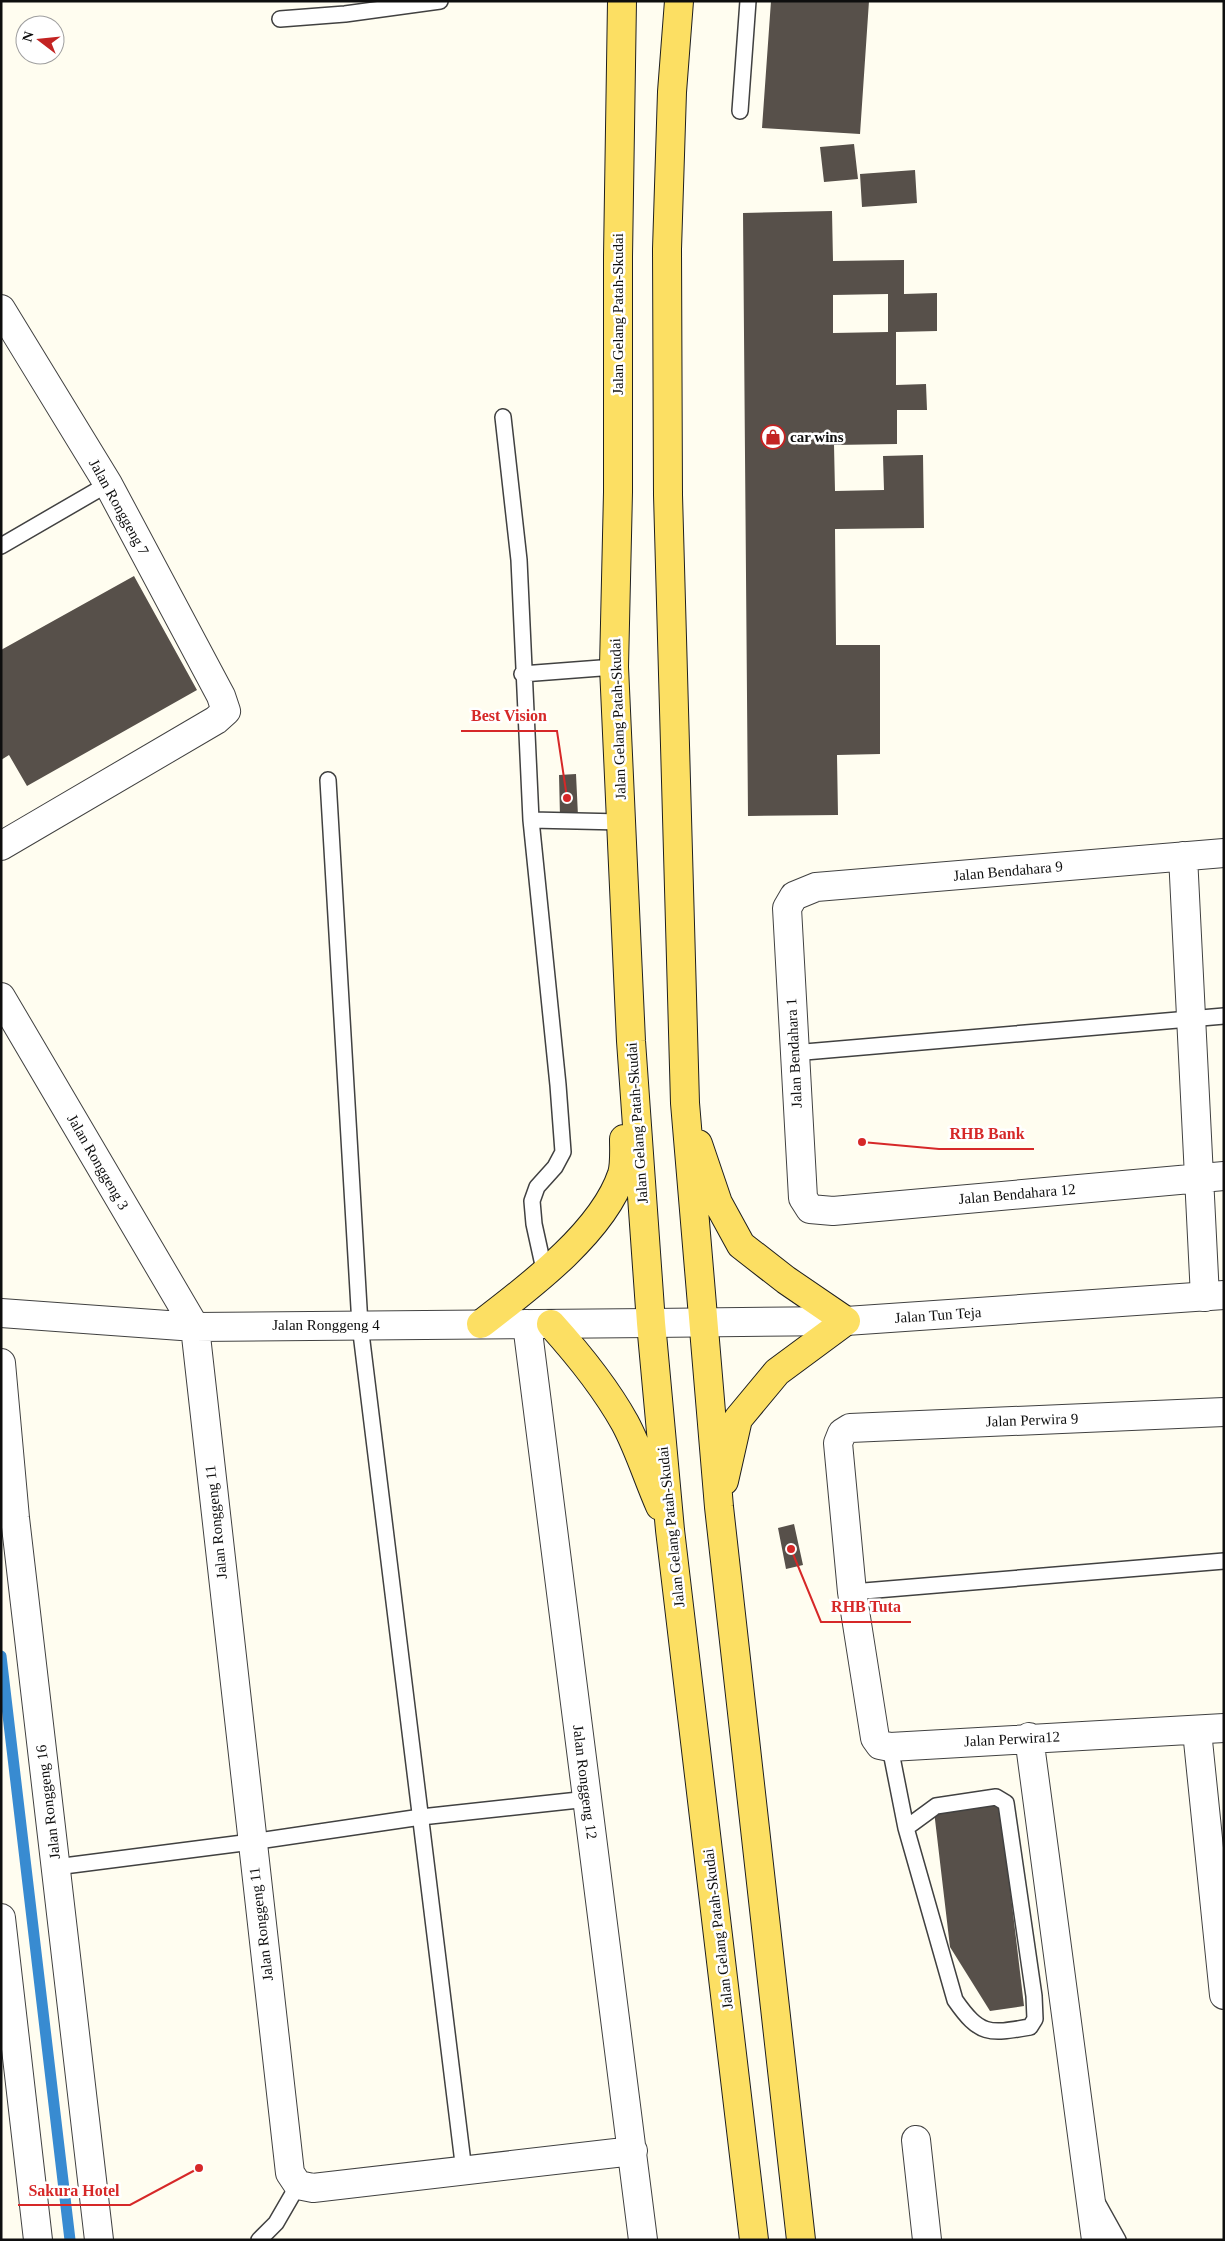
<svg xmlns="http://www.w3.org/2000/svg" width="1225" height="2241" viewBox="0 0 1225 2241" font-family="Georgia,serif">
	<rect width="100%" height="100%" fill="#fffdf0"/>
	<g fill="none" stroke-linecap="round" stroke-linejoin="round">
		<path stroke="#388bd1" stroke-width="11" d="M1,1656L70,2240"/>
	</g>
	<path fill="#57504a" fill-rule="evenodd" d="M771,1H869L860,134L762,128Z
		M854,144L858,179L824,182L820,147Z
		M915,170L917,203L862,207L860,174Z
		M832,211L833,261L904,260V294L937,293V331L896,332V385L926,384L927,410H897V444L834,445L835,491L884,490L883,456L923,455L924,528L835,529L836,645H880V754L837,755L838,815L748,816L743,213ZM888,294V332L833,333V295Z
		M134,576L197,690L27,786L9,755L1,760V650Z
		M576,774L578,816L560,817L559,775Z
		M794,1524L803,1565L786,1569L778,1528Z
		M1000,1803L1024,2006L990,2011L950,1947L934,1811Z"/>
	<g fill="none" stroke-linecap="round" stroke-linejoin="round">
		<g stroke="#414141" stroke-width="18">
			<path id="service" d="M280,19L345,14L440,1
				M740,111L748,1
				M503,417L519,560L531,820L558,1085L563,1152L555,1167L537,1187L532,1201L534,1224L545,1274
				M1,546L108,484
				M522,674L614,667
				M328,780L360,1325L464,2171
				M531,820L622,822
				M793,1053L1224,1016
				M852,1592L1224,1561
				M890,1747L906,1828L955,2000C980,2036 989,2034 1030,2027L1035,2019L1034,1996L1006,1803L996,1797L936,1806L906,1828
				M56,1867L251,1842L421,1817L588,1799
				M1098,2204L1118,2240
				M259,2240L276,2223L298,2185"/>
		</g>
		<g stroke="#414141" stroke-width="30">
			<path id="minor" d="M1,309L108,484L221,696L226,711L216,720L1,846
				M1224,853L816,887L794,896L787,908L803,1198L810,1209L833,1211L1224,1176
				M1183,856L1205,1297
				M1,997L195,1327L290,2173L298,2185L313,2188L633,2151
				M1,1313L195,1327L651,1323
				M527,1324L643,2240
				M1,1363L15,1518L99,2240
				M1224,1412L850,1428L842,1433L838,1443L852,1592L875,1738L880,1745L890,1747L1224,1728
				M1197,1731L1224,1995
				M1029,1737L1096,2240
				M1,1918L38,2240
				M916,2140L927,2240"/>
		</g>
		<g stroke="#414141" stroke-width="30">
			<path id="tertiary" d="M651,1323L846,1321L1224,1295"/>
		</g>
		<g stroke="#1f1f1f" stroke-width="30">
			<path id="primary" d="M622,1L618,257V492L614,667L631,1041L651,1323L670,1530L754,2240
				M679,1L672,92L667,249L668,495L685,1103L719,1507L801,2240
				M698,1144L718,1203L741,1245L786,1280L846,1321L777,1372L738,1419L724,1481
				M481,1324C528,1288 603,1232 622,1174C625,1164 624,1150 624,1139
				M551,1324C579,1355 605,1387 625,1423C639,1449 648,1479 660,1506"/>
		</g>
		<use href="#service" stroke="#fff" stroke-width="15"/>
		<use href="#minor" stroke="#fff" stroke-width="28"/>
		<use href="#tertiary" stroke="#fff" stroke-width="28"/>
		<use href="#primary" stroke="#fcdf63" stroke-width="28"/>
	</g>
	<defs>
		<g id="shop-ring" transform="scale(1.25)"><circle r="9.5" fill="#fff" stroke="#c32322" stroke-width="1.5"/><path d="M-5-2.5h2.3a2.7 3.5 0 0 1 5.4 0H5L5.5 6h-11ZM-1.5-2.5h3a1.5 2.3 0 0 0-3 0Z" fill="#c32322"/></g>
	</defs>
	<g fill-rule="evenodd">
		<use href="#shop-ring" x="773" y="437"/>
	</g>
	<g text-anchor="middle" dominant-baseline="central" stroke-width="5" stroke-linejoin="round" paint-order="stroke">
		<g font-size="15" fill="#0e0e0e" stroke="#fff">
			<text transform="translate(618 314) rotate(-90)">Jalan Gelang Patah-Skudai</text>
			<text transform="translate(119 507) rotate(61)">Jalan Ronggeng 7</text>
			<text transform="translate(618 719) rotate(-92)">Jalan Gelang Patah-Skudai</text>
			<text transform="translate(1008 871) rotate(-5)">Jalan Bendahara 9</text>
			<text transform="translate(794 1053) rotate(-93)">Jalan Bendahara 1</text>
			<text transform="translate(637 1123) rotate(-94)">Jalan Gelang Patah-Skudai</text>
			<text transform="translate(98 1162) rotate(60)">Jalan Ronggeng 3</text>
			<text transform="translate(1017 1194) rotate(-5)">Jalan Bendahara 12</text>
			<text transform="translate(938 1315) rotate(-4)">Jalan Tun Teja</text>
			<text x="326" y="1325">Jalan Ronggeng 4</text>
			<text transform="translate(1032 1420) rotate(-2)">Jalan Perwira 9</text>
			<text transform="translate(216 1522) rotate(-96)">Jalan Ronggeng 11</text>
			<text transform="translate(671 1527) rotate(-96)">Jalan Gelang Patah-Skudai</text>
			<text transform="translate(1012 1739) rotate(-3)">Jalan Perwira12</text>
			<text transform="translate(585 1782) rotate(83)">Jalan Ronggeng 12</text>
			<text transform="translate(48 1802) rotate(-97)">Jalan Ronggeng 16</text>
			<text transform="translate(261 1924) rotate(-97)">Jalan Ronggeng 11</text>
			<text transform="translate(718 1929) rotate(-97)">Jalan Gelang Patah-Skudai</text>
		</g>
		<g font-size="15" font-weight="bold" fill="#0e0e0e" stroke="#fff" text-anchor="start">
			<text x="790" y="437">car wins</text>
		</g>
	</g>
	<path fill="none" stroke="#d62828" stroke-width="2" d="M567 798L557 731H461M862 1142L939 1149H1034M791 1549L821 1622H911M199 2168L130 2205H18"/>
	<g fill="#d62828" stroke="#fff" stroke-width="2">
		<circle cx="567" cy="798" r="5"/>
		<circle cx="862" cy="1142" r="5"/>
		<circle cx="791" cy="1549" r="5"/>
		<circle cx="199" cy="2168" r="5"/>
	</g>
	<g font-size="16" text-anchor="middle" font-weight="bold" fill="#d62828" stroke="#fff" stroke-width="5" stroke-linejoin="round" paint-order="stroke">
		<text x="509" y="721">Best Vision</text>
		<text x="987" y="1139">RHB Bank</text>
		<text x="866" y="1612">RHB Tuta</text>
		<text x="74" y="2196">Sakura Hotel</text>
	</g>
	<rect width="1225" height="2241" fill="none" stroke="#0e0e0e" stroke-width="5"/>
	<g transform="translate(40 40) rotate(286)"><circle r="24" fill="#ffffff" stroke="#9f9f9f"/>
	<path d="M0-4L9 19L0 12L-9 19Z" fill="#c32322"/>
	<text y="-8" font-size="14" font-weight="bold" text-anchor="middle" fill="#0e0e0e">N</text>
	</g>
</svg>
